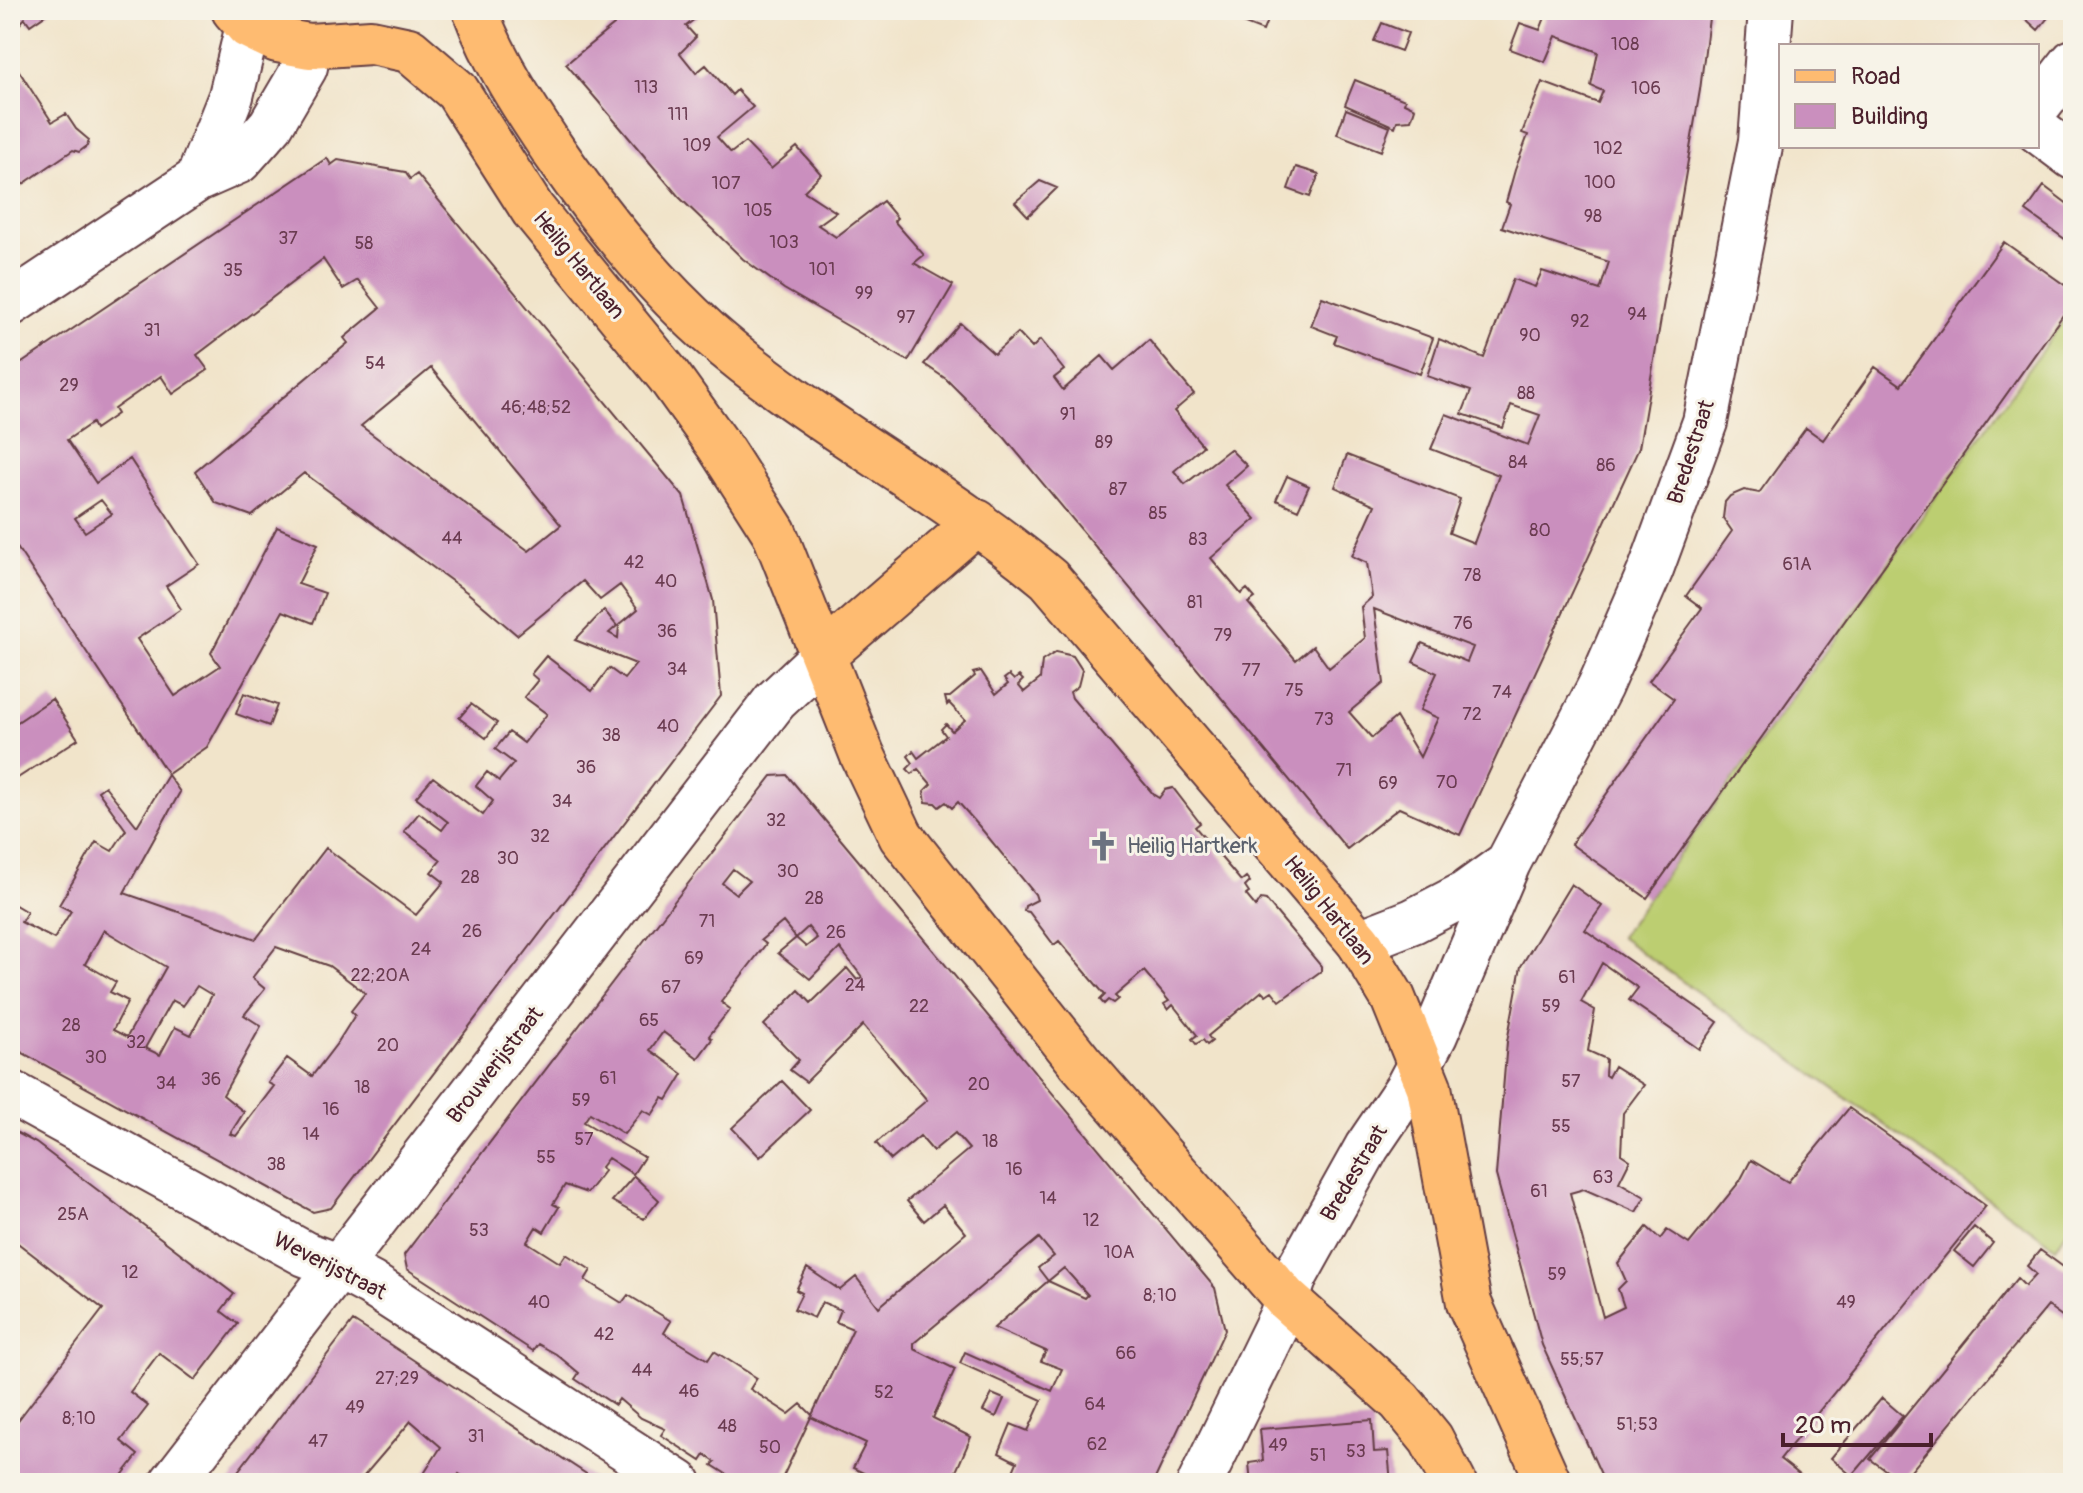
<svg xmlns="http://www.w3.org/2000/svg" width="2083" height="1493" viewBox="0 0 2083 1493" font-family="Pangolin,sans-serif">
	<rect width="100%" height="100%" fill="#f7f3e8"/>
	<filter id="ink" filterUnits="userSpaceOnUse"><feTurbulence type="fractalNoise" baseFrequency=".0125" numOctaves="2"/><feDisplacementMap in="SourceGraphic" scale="16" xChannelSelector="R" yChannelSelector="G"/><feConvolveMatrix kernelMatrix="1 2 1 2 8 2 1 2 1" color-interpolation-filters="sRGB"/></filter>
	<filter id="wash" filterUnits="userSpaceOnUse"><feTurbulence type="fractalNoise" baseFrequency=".006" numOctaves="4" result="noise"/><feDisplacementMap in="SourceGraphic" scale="32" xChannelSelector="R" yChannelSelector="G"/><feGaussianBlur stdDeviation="1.8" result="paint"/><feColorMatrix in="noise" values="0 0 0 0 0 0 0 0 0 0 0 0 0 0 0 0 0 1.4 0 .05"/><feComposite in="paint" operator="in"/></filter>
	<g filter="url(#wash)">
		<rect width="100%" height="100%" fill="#f1e4ca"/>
		<path fill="#bcce71" stroke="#83764e" stroke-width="2" d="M2073,307V1222L2056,1247L1620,937Z"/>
		<g id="blocks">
			<path fill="#ca8fbe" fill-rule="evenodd" d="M10,10H52L30,25L25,18L10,35Z
				M613,10H706L686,26L696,37L680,53L696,73L706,65L732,95L737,90L753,107L717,137L731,153L745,142L771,169L797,147L821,174L804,191L836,212L818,225L836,237L883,201L897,218L894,221L924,255L914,263L953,285L908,361L784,289L743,259L679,197L597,100L566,64L614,25Z
				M1209,10H1271L1263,31Z
				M1548,10H1710L1700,90L1639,448L1460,835L1399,808L1347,849L1005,438L946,379L924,364L960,323L994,354L1018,333L1032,348L1040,340L1064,370L1054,378L1063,390L1102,356L1114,370L1149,340L1194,394L1174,411L1203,446L1174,471L1185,484L1230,449L1247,466L1225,485L1256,519L1211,558L1241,594L1247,589L1255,598L1248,603L1296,660L1313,646L1329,668L1365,638L1361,607L1372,597L1367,563L1352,556L1375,505L1335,487L1347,455L1460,499L1449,533L1474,543L1499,475L1431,449L1446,414L1528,445L1540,415L1511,405L1503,428L1462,414L1471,391L1427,376L1439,339L1484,358L1513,279L1535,287L1542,271L1600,290L1609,262L1502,227L1510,204L1506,202L1515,170L1528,135L1522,133L1542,82L1598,103L1603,91L1591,86L1598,52L1556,36L1545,62L1510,49L1520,23L1540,30ZM1374,609L1473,647L1467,662L1422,643L1413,662L1437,673L1420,710L1438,718L1420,757L1396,717L1372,738L1349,712L1384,683Z
				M2016,10H2054L2038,30Z
				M1382,23L1408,33L1401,51L1374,41Z
				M10,57L52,122L66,114L76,129L89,140L87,146L79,152L73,150L10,193Z
				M1355,80L1405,100L1404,103L1415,108L1411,120L1397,121L1395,127L1345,105Z
				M1346,109L1390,127L1381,151L1337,134Z
				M327,158L331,165L338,160L371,166L405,172L410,179L417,174L683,496L713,600L721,696L331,1208L313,1212L10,1046V902L27,912L21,922L54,939L71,911L59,905L96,842L112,851L126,830L98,791L105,786L137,826L168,775L180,792L124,893L256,939L326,848L416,915L444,882L431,872L441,860L404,831L419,813L442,830L448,822L416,797L433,777L483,815L493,801L476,786L487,772L499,781L514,763L495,749L509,732L524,743L547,714L524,697L538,680L531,674L546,656L592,691L609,668L624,679L636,664L575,640L604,610L617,626L609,633L618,638L619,625L638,609L620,585L600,600L583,581L517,635L468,593L304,473L252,516L216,503L195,471L348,343L344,338L380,308L358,280L343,289L323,259L197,355L208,370L173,394L161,376L114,409L117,414L95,429L92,423L67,440L96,483L130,459L199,564L166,586L181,609L137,639L175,696L220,666L211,653L277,527L318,544L298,584L325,593L313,623L283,611L207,747L168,774L10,537V371ZM431,368L561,525L529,551L361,426ZM101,500L112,514L85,532L75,518ZM104,930L166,967L127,1037L113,1030L128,1001L110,992L116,982L85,964ZM276,947L329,966L365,993L351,1011L355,1015L338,1042L312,1076L287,1058L268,1083L274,1086L236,1136L230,1134L244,1112L223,1095L261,1026L244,1015L265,989L252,978ZM197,986L212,995L191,1035L175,1027L160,1055L145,1048L172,1000L183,1006Z
				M1296,167L1319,174L1310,197L1288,189Z
				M1040,181L1057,188L1028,216L1015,202Z
				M2044,186L2073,208V245L2026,211Z
				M2004,242L2073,291V301L1647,898L1571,844L1674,699L1649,681L1702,608L1686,596L1732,531L1723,518L1725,502L1730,496L1744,490L1759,493L1806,428L1823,440L1875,367L1901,385Z
				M1322,297L1433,338L1420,374L1334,343L1337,336L1311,326Z
				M1287,476L1309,486L1298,510L1276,500Z
				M1056,652L1073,656L1082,670L1078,686L1070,692L1072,698L1154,795L1159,798L1165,790L1173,788L1200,823L1195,827L1241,881L1246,877L1250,882L1245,887L1249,893L1246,895L1256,907L1261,899L1266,900L1321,966V971L1280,1001L1272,991L1266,995L1262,991L1208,1036L1212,1041L1207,1045L1203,1040L1196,1044L1192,1039L1197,1035L1173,1005L1168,1010L1164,1004L1169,1001L1144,971L1115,996L1118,999L1113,1003L1108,1000L1104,1004L1100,1000L1105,995L1059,941L1054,945L1029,912L1024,911L1025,906L1037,900L1035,894L979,826L958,802L952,808L946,802L939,807L935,803L926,802L924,791L931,784L918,769L912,774L907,769L913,763L908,756L913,751L918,758L946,736L941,729L946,724L952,731L965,720L949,703L947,705L945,697H950L975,676L973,673L981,671L996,694L1008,684L1004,679L1009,675L1014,680L1019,676L1023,680L1018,685L1024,692L1040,679L1042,661Z
				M244,693L277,705L269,726L236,714Z
				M52,699L78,739L10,783V727Z
				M471,704L497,723L486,738L459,718Z
				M787,775L1215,1288L1225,1330L1153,1483H1008L1017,1462L999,1453L1011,1424L1028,1431L1042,1400L960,1363L965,1352L1052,1391L1062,1369L1041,1361L1046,1351L994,1328L1048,1281L1085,1298L1088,1295L1064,1268L1048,1281L1038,1268L1054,1256L1039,1238L914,1343V1349L955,1369L933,1418L971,1437L951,1483H885L853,1468L866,1443L811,1417L780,1483H748L742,1478L739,1482L712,1465L715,1462L705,1455L701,1461L661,1435L665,1429L641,1418L619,1399L615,1405L575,1379L579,1373L556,1354L538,1344L533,1351L407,1269L404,1255L666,912L772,776ZM733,869L749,881L736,894L722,883ZM783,922L796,938L778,953L810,979L840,948L862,977L857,980L847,968L811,1003L799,990L764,1025L799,1060L790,1070L806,1082L863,1025L927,1100L876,1143L891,1160L920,1136L933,1151L955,1133L969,1149L907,1201L924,1221L943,1205L966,1233L879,1307L856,1277L840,1290L807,1268L796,1290L802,1293L794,1309L814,1318L822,1302L841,1310L836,1322L853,1329L812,1415L801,1404L789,1414L750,1389L757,1378L714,1351L708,1360L664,1333L671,1321L628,1295L622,1303L585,1280L591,1270L566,1254L560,1263L527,1242L536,1227L544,1232L559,1207L553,1204L565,1185L587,1193L604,1171L601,1167L608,1158L633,1174L644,1157L584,1122L590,1113L624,1134L643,1110L652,1115L663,1098L667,1100L683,1074L650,1050L663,1032L698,1058L712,1039L709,1036L730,1009L721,1002L766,944L761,940ZM808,927L817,938L806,947L796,938Z
				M1571,884L1602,906L1585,930L1718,1022L1699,1049L1629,1000L1638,988L1602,963L1581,1002L1595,1010L1588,1051L1606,1059L1605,1075L1608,1077L1614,1066L1644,1085L1623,1113L1621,1154L1630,1160L1619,1182L1645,1197L1636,1212L1584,1189L1570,1193L1603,1317L1624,1307L1618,1289L1626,1281L1618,1263L1647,1227L1660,1239L1667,1230L1689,1244L1740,1181L1751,1160L1788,1182L1849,1108L1986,1206L1780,1459L1805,1479L1802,1483H1605L1542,1345L1496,1175L1507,1042L1521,966Z
				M782,1081L810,1110L760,1157L732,1128Z
				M10,1129L36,1143L234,1294L221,1311L238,1324L195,1380L159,1353L130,1392L148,1406L121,1441L138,1455L116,1483H10V1431L103,1309L10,1237Z
				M634,1176L659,1200L644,1219L612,1201Z
				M1974,1227L1993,1243L1974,1267L1954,1251Z
				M2040,1250L2073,1274V1324L2048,1306L1902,1482L1870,1459L2017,1278L2025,1286L2036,1274L2027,1266Z
				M353,1321L386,1342L600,1483H473L459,1474L454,1483H418L441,1447L411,1421L358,1483H229Z
				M992,1394L1004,1399L996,1417L983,1411Z
				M1882,1398L1903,1416L1852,1476L1831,1458Z
				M1372,1420L1374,1452L1388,1451L1391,1483H1251L1249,1463L1263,1461L1260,1429Z"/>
		</g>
	</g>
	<g filter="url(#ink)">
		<use href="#blocks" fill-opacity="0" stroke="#633d43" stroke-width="2"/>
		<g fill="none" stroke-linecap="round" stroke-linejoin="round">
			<g stroke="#633d43" stroke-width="48">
				<path id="minor" d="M2037,108L2073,62
					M2037,130L2073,157
					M198,179L231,96L248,26
					M10,304L198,179L239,161L271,125L305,67L309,46
					M1359,942L1413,921L1465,894L1508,863
					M10,1092L305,1254L339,1267L371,1284L679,1483
					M172,1483L775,701L825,654
					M1200,1483L1281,1317L1295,1276L1367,1147L1407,1088L1435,1035L1508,863L1600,686L1651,569L1705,422L1761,141L1771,10"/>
			</g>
			<g stroke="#633d43" stroke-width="48">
				<path id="primary" d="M234,10L248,26L277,40L309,46L371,42L409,50L457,91L533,210L668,375L719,446L774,532L862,754L901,836L1080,1062L1286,1299L1400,1401L1431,1439L1454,1483
					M475,10C494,62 524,107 555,153C600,218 650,280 709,333C813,424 942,489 1049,579L1359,942L1393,998L1429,1087L1469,1303L1549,1483
					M825,654L977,522"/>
			</g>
			<use href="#minor" stroke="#fff" stroke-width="44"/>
			<use href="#primary" stroke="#febb71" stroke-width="44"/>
		</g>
	</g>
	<defs>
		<g id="church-bare" transform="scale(2.4)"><path d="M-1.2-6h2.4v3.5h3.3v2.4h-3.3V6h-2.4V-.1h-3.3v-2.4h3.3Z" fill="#6b7280" stroke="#f7f3e8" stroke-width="2.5" paint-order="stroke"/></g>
	</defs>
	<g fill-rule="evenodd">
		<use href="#church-bare" x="1103" y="846"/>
	</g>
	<g text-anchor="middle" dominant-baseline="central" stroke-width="6" stroke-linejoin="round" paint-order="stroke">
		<g font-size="18" fill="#6a3b50">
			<text x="1625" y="44">108</text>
			<text x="646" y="87">113</text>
			<text x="1646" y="88">106</text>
			<text x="678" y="114">111</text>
			<text x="697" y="145">109</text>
			<text x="1608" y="148">102</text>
			<text x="1600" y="182">100</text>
			<text x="726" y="183">107</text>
			<text x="758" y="210">105</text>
			<text x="1593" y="216">98</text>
			<text x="288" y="238">37</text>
			<text x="784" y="242">103</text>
			<text x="364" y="243">58</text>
			<text x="822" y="269">101</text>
			<text x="233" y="270">35</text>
			<text x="864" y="293">99</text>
			<text x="1637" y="314">94</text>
			<text x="906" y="317">97</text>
			<text x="1580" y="321">92</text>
			<text x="152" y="330">31</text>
			<text x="1530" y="335">90</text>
			<text x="375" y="363">54</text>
			<text x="69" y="385">29</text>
			<text x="1526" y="393">88</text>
			<text x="536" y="407">46;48;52</text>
			<text x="1068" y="414">91</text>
			<text x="1104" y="442">89</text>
			<text x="1518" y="462">84</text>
			<text x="1606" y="465">86</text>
			<text x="1118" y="489">87</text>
			<text x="1158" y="513">85</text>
			<text x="1540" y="530">80</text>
			<text x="452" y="538">44</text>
			<text x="1198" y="539">83</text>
			<text x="634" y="562">42</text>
			<text x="1797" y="564">61A</text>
			<text x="1472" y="575">78</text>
			<text x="666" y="581">40</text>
			<text x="1195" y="602">81</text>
			<text x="1463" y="623">76</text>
			<text x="667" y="631">36</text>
			<text x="1223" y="635">79</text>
			<text x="677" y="669">34</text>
			<text x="1251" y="670">77</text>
			<text x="1294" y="690">75</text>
			<text x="1502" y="692">74</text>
			<text x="1472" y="714">72</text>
			<text x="1324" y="719">73</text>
			<text x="668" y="726">40</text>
			<text x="611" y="735">38</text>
			<text x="586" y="767">36</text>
			<text x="1344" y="770">71</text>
			<text x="1447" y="782">70</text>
			<text x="1388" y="783">69</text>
			<text x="562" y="801">34</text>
			<text x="776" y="820">32</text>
			<text x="540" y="836">32</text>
			<text x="508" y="858">30</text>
			<text x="788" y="871">30</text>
			<text x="470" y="877">28</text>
			<text x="814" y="898">28</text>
			<text x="707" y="921">71</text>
			<text x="472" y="931">26</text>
			<text x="836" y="932">26</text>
			<text x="421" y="949">24</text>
			<text x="694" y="958">69</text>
			<text x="380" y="975">22;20A</text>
			<text x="1567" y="977">61</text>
			<text x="855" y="985">24</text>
			<text x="671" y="987">67</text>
			<text x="919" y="1006">22</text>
			<text x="1551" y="1006">59</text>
			<text x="649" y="1020">65</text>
			<text x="71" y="1025">28</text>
			<text x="136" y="1042">32</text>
			<text x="388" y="1045">20</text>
			<text x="96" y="1057">30</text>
			<text x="608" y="1078">61</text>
			<text x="211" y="1079">36</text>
			<text x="1571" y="1081">57</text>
			<text x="166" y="1083">34</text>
			<text x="979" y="1084">20</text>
			<text x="362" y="1087">18</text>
			<text x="581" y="1100">59</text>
			<text x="331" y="1109">16</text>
			<text x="1561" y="1126">55</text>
			<text x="311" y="1134">14</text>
			<text x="584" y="1139">57</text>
			<text x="990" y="1141">18</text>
			<text x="546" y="1157">55</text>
			<text x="276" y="1164">38</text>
			<text x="1014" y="1169">16</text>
			<text x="1603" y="1177">63</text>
			<text x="1539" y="1191">61</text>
			<text x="1048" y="1198">14</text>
			<text x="73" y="1214">25A</text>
			<text x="1091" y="1220">12</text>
			<text x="479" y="1230">53</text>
			<text x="1119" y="1252">10A</text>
			<text x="130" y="1272">12</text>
			<text x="1557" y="1274">59</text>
			<text x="1160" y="1295">8;10</text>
			<text x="539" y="1302">40</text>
			<text x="1846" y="1302">49</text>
			<text x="604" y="1334">42</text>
			<text x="1126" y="1353">66</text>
			<text x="1582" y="1359">55;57</text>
			<text x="642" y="1370">44</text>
			<text x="397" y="1378">27;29</text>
			<text x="689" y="1391">46</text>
			<text x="884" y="1392">52</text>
			<text x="1095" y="1404">64</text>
			<text x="355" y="1407">49</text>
			<text x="79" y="1418">8;10</text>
			<text x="1637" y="1424">51;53</text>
			<text x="727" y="1426">48</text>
			<text x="476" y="1436">31</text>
			<text x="318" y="1441">47</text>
			<text x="1097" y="1444">62</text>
			<text x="1278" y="1445">49</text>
			<text x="770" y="1447">50</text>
			<text x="1356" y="1451">53</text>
			<text x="1318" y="1455">51</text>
		</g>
		<g font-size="22" fill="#4a1f2b" stroke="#f7f3e8">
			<text transform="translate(579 265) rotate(51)">Heilig Hartlaan</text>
			<text transform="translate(1691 452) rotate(-72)">Bredestraat</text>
			<text transform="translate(1329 910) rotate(52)">Heilig Hartlaan</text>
			<text transform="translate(495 1065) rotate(-52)">Brouwerijstraat</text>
			<text transform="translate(1354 1173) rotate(-59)">Bredestraat</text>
			<text transform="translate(330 1266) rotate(27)">Weverijstraat</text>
		</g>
		<g font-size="22" fill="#5b616d" stroke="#f7f3e8" text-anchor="start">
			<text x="1127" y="846">Heilig Hartkerk</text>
		</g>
	</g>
	<rect width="2083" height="1493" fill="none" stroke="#f7f3e8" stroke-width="40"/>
	<rect x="1779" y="44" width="260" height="104" fill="#f7f3e8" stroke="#b29e9c" stroke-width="2"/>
	<rect x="1795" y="70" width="40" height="12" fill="#febb71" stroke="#b29e9c" stroke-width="2"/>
	<text x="1851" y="84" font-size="24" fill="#4a1f2b">Road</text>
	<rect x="1795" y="104" width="40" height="24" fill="#ca8fbe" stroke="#b29e9c" stroke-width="2"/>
	<text x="1851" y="124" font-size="24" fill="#4a1f2b">Building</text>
	<path d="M1783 1433v12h148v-12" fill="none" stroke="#4a1f2b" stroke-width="4"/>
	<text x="1795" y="1433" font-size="24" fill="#4a1f2b" stroke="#f7f3e8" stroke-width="6" paint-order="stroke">20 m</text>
</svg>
